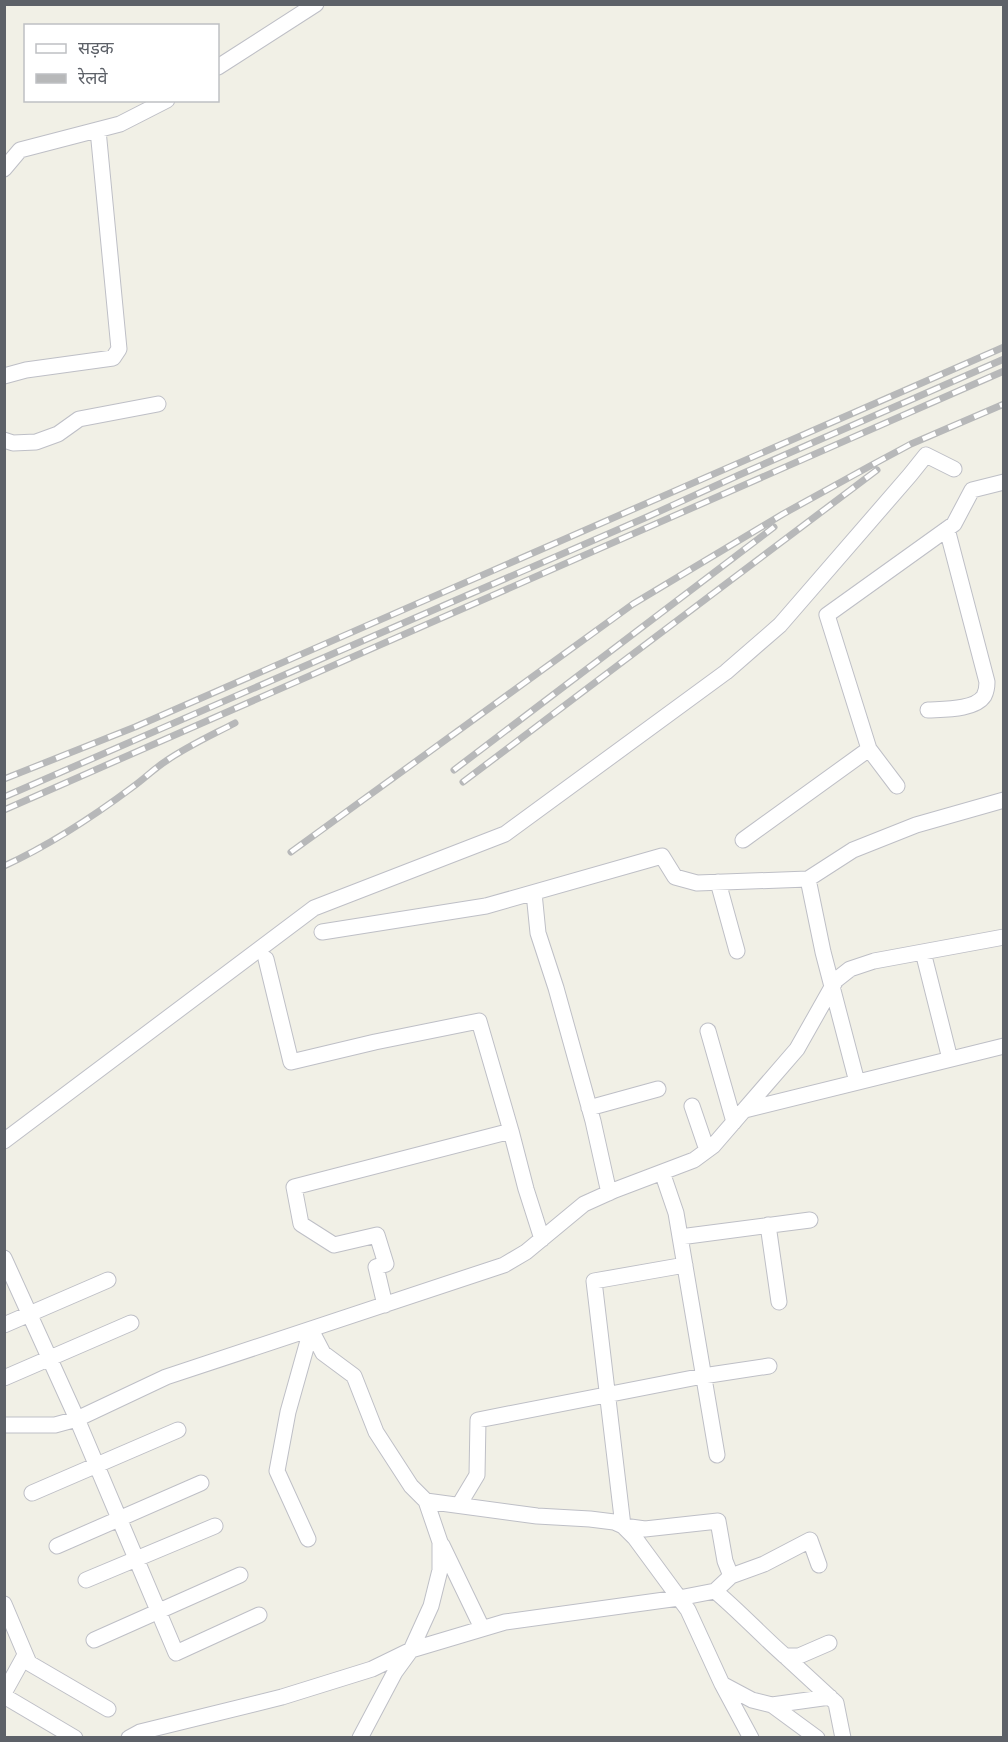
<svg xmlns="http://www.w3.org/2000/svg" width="1008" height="1742" viewBox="0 0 1008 1742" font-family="'PT Sans','Noto Sans Devanagari',sans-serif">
	<rect width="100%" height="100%" fill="#f1f0e6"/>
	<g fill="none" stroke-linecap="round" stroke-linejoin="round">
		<g stroke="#bebfc6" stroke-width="17">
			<path id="street" d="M218,67L316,4
				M4,169L20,150L120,124L167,100
				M4,376L26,370L113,358L119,349L98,130
				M4,440L13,443L36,442L58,434L79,419L158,404
				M928,710C943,709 975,710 984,696C986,692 987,687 987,682L947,529
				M869,749L827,615L954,524L972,490L1004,482
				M743,840L869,749L897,786
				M808,879L823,952L857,1082
				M718,882L737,951
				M534,893L538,933L556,988L593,1121L609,1193
				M322,932L486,906L662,856L675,877L697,883L808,879L853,850L916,825L1004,800
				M923,952L950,1059
				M266,959L291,1062L375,1042L479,1021L511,1131
				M708,1031L734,1122
				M692,1106L707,1150
				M589,1108L658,1089
				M745,1110L1004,1046
				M4,1141L314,908L505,834L726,672L780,625L910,475L926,455L954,469
				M662,1172L676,1213L717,1455
				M768,1225L779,1302
				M680,1237L810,1220
				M4,1258L77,1419L176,1653L259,1615
				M385,1305L376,1267L386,1264L377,1235L334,1245L301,1224L294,1187L511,1131L526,1189L542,1239
				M4,1325L108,1280
				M311,1330L323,1353L354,1376L376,1432L411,1486L426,1501L537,1516L590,1519L614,1522L623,1526L635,1538L688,1610L722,1684L751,1738
				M4,1378L131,1323
				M4,1425H55L77,1419L166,1377L504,1265L526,1252L584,1204L615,1190L694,1160L713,1146L797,1049L836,980L850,969L874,961L1004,937
				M32,1493L178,1430
				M459,1505L477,1475L478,1420L703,1376L769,1366
				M308,1539L277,1471L288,1412L311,1330
				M442,1545L482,1628
				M57,1546L201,1483
				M731,1576L764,1564L810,1540L819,1565
				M86,1580L215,1526
				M715,1591C740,1612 761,1635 785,1656H799L829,1643
				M4,1604L29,1663L108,1709
				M94,1640L240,1575
				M785,1656L836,1703L843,1738
				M722,1684L752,1700L772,1705L830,1697
				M4,1693L25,1655
				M4,1696L75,1738
				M772,1705L817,1738
				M129,1738L140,1732L282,1697L372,1669L411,1650L431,1606L440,1570V1542L426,1501
				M360,1738L395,1672L411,1650L505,1622L679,1598L715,1591L731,1576L725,1561L718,1521L645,1529L623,1526L594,1281L685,1265"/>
		</g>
		<use href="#street" stroke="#fff" stroke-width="15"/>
		<g stroke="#b7b8b9" stroke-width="7">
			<path id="rail" d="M454,770L774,527
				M4,779L135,727L1004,347
				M463,782L877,470
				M4,797L647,517L739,475L1004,359
				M4,810L1004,371
				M291,852L633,604L783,514L870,466L911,444L1004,404
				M4,866C50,845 94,816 134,786C145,778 155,768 166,761C188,746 212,735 235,723"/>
		</g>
		<use href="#rail" stroke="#fff" stroke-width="4.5" stroke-dasharray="14" stroke-linecap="butt"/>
	</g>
	<rect width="1008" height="1742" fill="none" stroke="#5d6168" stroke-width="12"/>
	<rect x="24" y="24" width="195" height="78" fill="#ffffff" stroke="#bec0c3" stroke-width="1.5"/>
	<rect x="36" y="44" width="30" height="9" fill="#ffffff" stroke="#bec0c3" stroke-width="1.5"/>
	<text x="78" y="54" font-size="18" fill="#5d6168">सड़क</text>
	<rect x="36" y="74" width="30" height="9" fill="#b7b8b9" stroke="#bec0c3" stroke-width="1.5"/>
	<text x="78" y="84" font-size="18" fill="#5d6168">रेलवे</text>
</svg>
